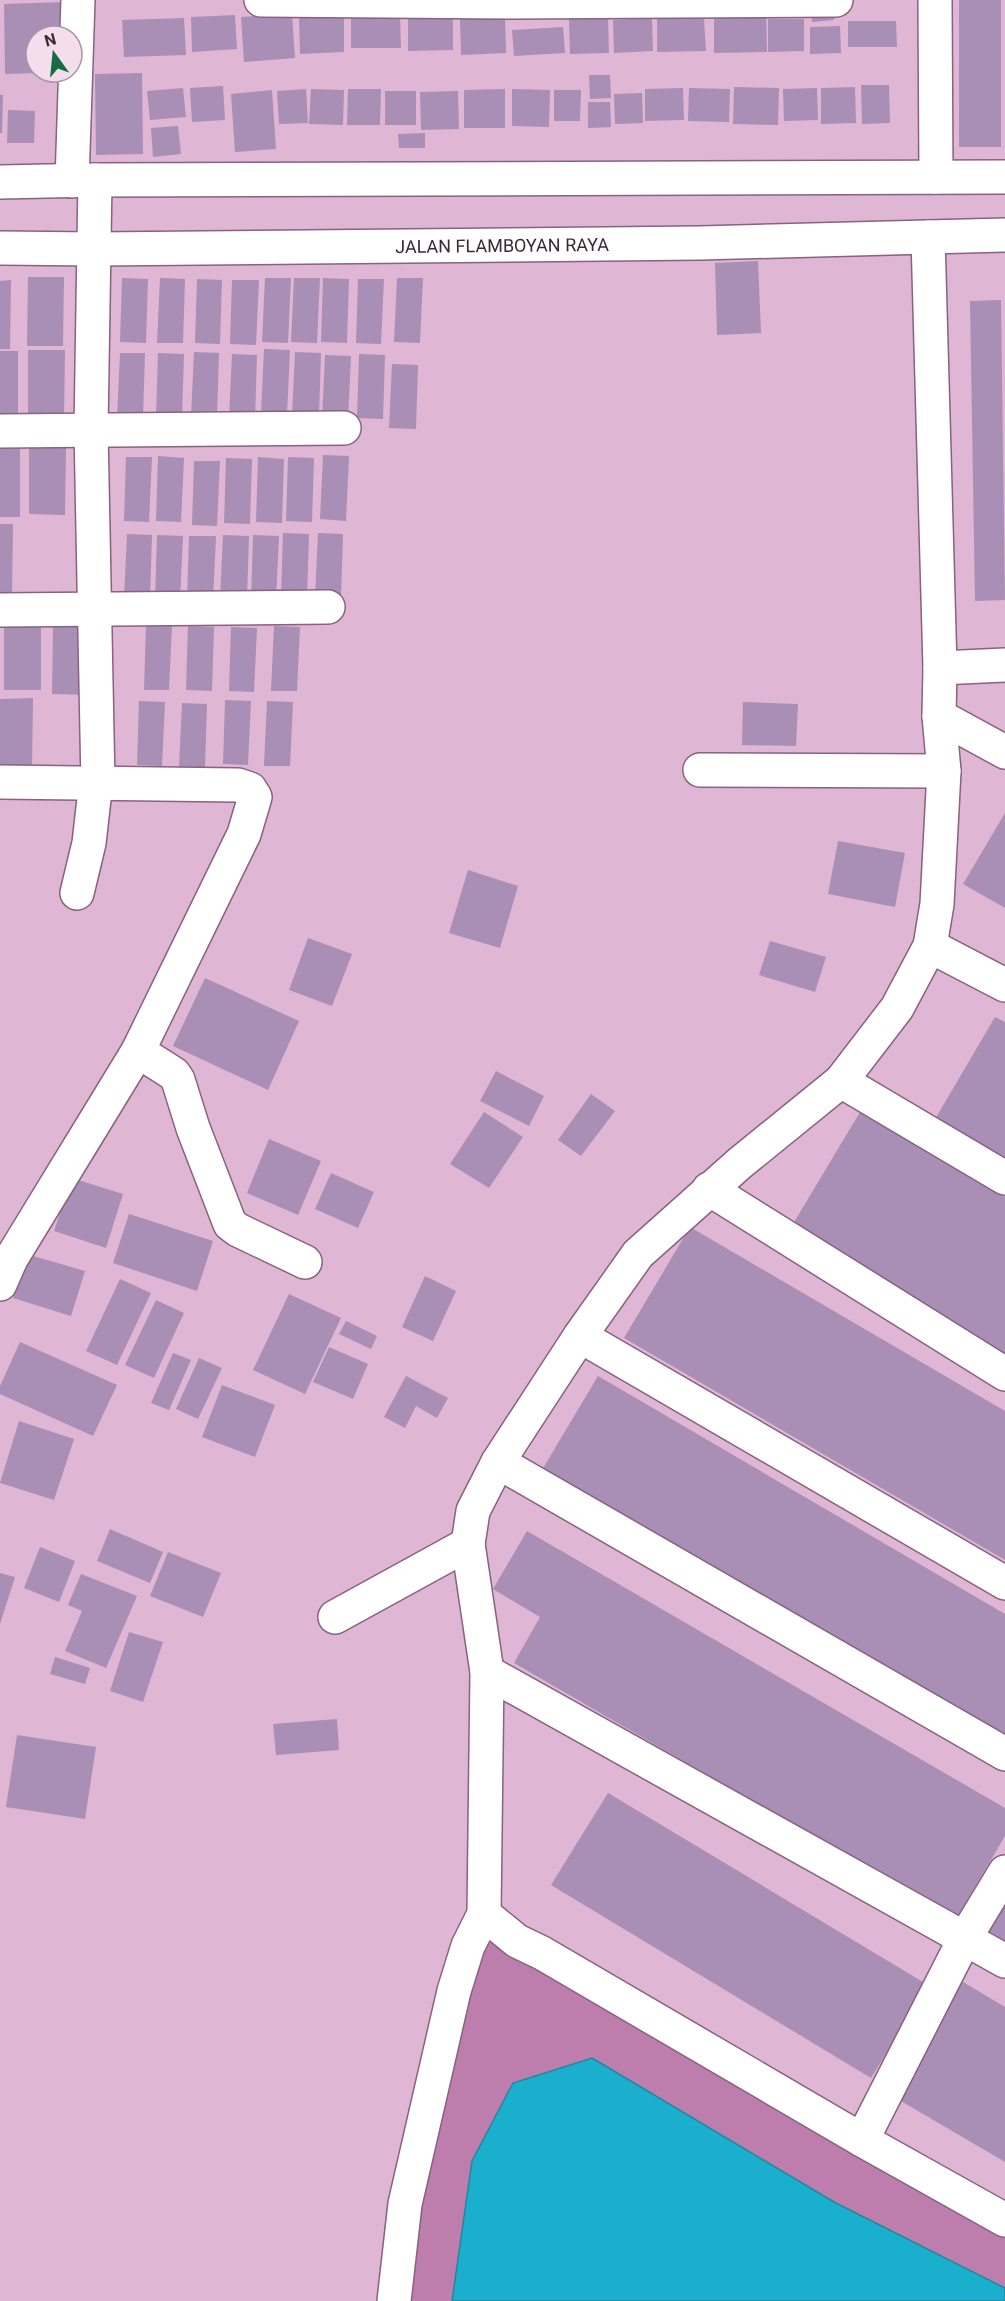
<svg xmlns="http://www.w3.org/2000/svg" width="1005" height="2301" viewBox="0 0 1005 2301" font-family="Roboto,sans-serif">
	<rect width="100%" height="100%" fill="#e0b6d5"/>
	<path fill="#bd7ead" d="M484,1914L1005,2220V2301H394Z"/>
	<path fill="#1aafcc" stroke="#24879f" stroke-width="1.5" d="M592,2058L834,2202L1005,2288V2301H452L472,2161L513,2083Z"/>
	<path fill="#a98eb5" d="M959,0H1001V147H959Z
		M714,1H766L767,52L714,53Z
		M64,2L65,36H36V73L5,74L4,4Z
		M811,2H833L834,20L812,22Z
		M292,14L295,58L244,62L241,17Z
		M235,15L237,49L192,52L191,17Z
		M344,15V52L300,54L299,16Z
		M351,17H400L401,48H351Z
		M453,17V50L408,51V18Z
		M505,17L506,53L461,55L460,18Z
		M184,18L186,55L124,57L122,20Z
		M608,18L609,53L570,54L569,19Z
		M652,18L653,51L614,53L613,20Z
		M704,18L706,51L657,52V19Z
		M768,19H804V51L768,52Z
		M848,21H896L897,47H848Z
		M840,26L841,53L810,54V27Z
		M563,27L565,53L514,56L512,30Z
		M142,73L143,154L96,155L95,74Z
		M589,75H610L611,98L590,99Z
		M861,85H889L890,123L862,124Z
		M223,86L225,120L192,122L190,88Z
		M734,87L779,88L778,125L733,124Z
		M855,87L856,123L821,124V88Z
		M183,88L186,117L150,120L147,91Z
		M683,88L684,120L645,121V89Z
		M689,88L730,89L729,122L688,121Z
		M817,88L818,120L784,121L783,89Z
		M306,89L308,123L279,124L277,91Z
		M311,89L344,90L343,125L309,124Z
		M348,89H381L380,125H347Z
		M505,89V128H464V90Z
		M512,89L550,90L549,127L512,126Z
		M272,90L276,149L235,152L231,94Z
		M554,90H581L580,121H554Z
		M385,91H416V125H385Z
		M458,91L459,129L421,130L420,92Z
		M642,93L643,123L615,124L614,94Z
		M0,95H3L2,133H0Z
		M588,102H610L611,127L588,128Z
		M8,110L35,111L34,143H7Z
		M178,126L181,154L153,157L151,128Z
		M425,133V148H399L398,134Z
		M758,261L761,333L717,335L715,263Z
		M28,277H64L63,346H27Z
		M122,278L148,279L146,343L120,342Z
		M160,278L185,279L183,343H157Z
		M265,278H291L288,343L262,342Z
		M294,278H320L317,343L291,342Z
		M323,278L349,279L347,343L321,342Z
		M397,278H423L420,343L394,342Z
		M197,279L222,280L220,344L195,343Z
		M358,279H384L381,344L356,343Z
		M11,280L10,349H0V281Z
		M232,280H259L256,345L230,344Z
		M1001,300L1005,600L975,601L970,301Z
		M264,349L290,350L287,414H261Z
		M28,350H65L64,419H28Z
		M0,351H18V420H0Z
		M194,352L219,353L217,417H191Z
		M295,352L321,353L319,417L292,416Z
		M120,353H145L143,418L117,417Z
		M158,353L184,354L182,418L156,417Z
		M232,354L257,355L255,419L229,418Z
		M359,354L385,355L383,419L357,418Z
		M325,355L351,356L348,420L322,419Z
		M392,364L418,365L416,429L389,428Z
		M29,446H66L65,515L29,514Z
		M0,448L20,449V517H0Z
		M323,455L349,456L346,521L320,519Z
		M158,456L184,458L181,522L156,521Z
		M126,457H152L149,522L124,521Z
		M258,457L284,459L282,523L256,522Z
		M288,457L314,458L312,522L286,521Z
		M226,458L252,459L250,524L224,523Z
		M194,461H220L217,526L192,525Z
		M0,524H13L12,593H0Z
		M283,533L309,534L307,598L281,597Z
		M318,533L343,534L341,598H315Z
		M127,534L152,535L150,599L124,598Z
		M157,535L183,536L180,600L155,599Z
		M223,535L249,536L247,600L220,599Z
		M253,535L279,536L276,600H251Z
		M189,536H216L213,600H187Z
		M4,621H41V690H4Z
		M89,625V695L52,694L53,626Z
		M146,625L172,626L169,690H144Z
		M188,626L214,627L212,691L186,690Z
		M274,626L300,627L297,691H271Z
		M231,627L257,628L254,692L229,691Z
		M33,698L32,768L0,767V699Z
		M225,700L251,701L248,765L223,764Z
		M139,701L165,702L162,766L137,765Z
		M267,701L293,702L290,766H264Z
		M743,702L798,704L796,746L742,745Z
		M182,703L207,704L205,768H179Z
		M1005,813V908L963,884Z
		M838,841L905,853L895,907L828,894Z
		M468,870L518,886L500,948L449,933Z
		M308,938L352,954L332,1006L289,990Z
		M770,941L826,957L815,992L759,975Z
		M205,978L299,1021L268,1090L173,1046Z
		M995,1017L1005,1022V1162L934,1121Z
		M496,1071L544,1096L529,1126L480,1101Z
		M591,1094L615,1111L581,1156L558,1140Z
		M484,1112L523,1137L489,1188L450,1164Z
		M860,1112L1005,1197V1361L787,1234Z
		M269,1139L321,1161L298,1215L247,1193Z
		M331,1173L374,1192L358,1228L315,1209Z
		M72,1178L123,1194L106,1248L54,1231Z
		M129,1214L213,1241L197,1291L113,1263Z
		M690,1227L1005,1411V1560L624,1338Z
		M26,1254L85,1271L71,1316L13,1298Z
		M425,1276L456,1291L433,1341L402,1327Z
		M120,1279L151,1293L117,1365L86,1351Z
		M289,1294L341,1318L305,1394L253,1370Z
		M156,1300L184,1313L154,1378L125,1365Z
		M346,1321L377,1336L371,1349L339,1334Z
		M20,1342L117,1385L93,1436L0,1394V1386Z
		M329,1347L368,1364L353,1399L313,1382Z
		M173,1353L191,1360L169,1410L151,1403Z
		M199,1358L222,1368L198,1419L176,1409Z
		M406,1376L448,1398L437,1418L416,1406L405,1428L384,1417Z
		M598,1376L1005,1614V1747L539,1475Z
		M222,1385L275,1405L255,1457L202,1437Z
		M19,1421L74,1439L54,1500L0,1483Z
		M110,1529L163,1552L150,1583L97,1561Z
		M527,1531L1005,1808V1836L956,1919L514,1663L540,1617L493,1589Z
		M40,1547L75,1561L59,1602L24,1588Z
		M168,1552L221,1573L203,1617L150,1596Z
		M0,1573L15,1577L0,1624Z
		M81,1574L137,1596L106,1668L65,1651L82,1611L68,1605Z
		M129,1632L163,1642L143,1702L110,1691Z
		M55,1657L90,1668L85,1684L50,1674Z
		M337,1719L339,1750L276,1755L273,1724Z
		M17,1735L96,1747L85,1819L6,1807Z
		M608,1793L928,1985L871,2078L551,1885Z
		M1005,1902V1948L985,1936Z
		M958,1979L1005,2007V2162L889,2094Z"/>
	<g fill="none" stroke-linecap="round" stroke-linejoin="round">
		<g stroke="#88627f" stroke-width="36">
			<g id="minor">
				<path d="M261,0L509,2L836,0"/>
				<path d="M935,0L936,177"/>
				<path d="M72,181L78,0"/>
				<path d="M0,182L95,180L1005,177"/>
				<path d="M928,237L940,668L939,716L944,771L937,904L930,946L897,1008L841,1081L740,1163L638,1254L580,1336L498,1462L473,1511L468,1544L487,1672L484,1914L517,1941L542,1953L862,2140L1005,2220"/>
				<path id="s1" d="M0,248L96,249L700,243L1005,235"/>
				<path d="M0,431L344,428"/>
				<path d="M0,610L328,607"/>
				<path d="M940,668L1005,665"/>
				<path d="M939,716L1005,752"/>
				<path d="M700,770L944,771"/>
				<path d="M0,782L238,785L250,789L255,797L244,834L138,1051L11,1259L0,1284"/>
				<path d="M77,893L89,843L94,799L98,784L91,430L95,180"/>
				<path d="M930,946L1005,985"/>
				<path d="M138,1051L174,1074L178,1080L193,1128L230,1224L238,1230L305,1262"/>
				<path d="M841,1081L1005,1178"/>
				<path d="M709,1189L1005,1374"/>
				<path d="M580,1336L1005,1583"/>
				<path d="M498,1462L1005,1754"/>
				<path d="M335,1617L468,1544"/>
				<path d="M487,1672L1005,1961"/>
				<path d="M862,2140L965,1938L1005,1872"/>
				<path d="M394,2301L405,2204L454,1991L468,1946L484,1914"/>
			</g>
		</g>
		<use href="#minor" stroke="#fff" stroke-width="33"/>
	</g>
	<g text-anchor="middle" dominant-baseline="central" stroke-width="4.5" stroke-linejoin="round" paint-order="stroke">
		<g font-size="18" fill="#3b2a36" stroke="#f4deed">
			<text stroke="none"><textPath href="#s1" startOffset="502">JALAN FLAMBOYAN RAYA</textPath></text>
		</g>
	</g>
	<g transform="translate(54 54) rotate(345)"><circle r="28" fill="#f4deed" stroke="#aa96a4" stroke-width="1.5"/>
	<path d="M0-4.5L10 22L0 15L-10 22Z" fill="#136e42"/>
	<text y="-9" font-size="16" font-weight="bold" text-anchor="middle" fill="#3b2a36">N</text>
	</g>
</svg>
